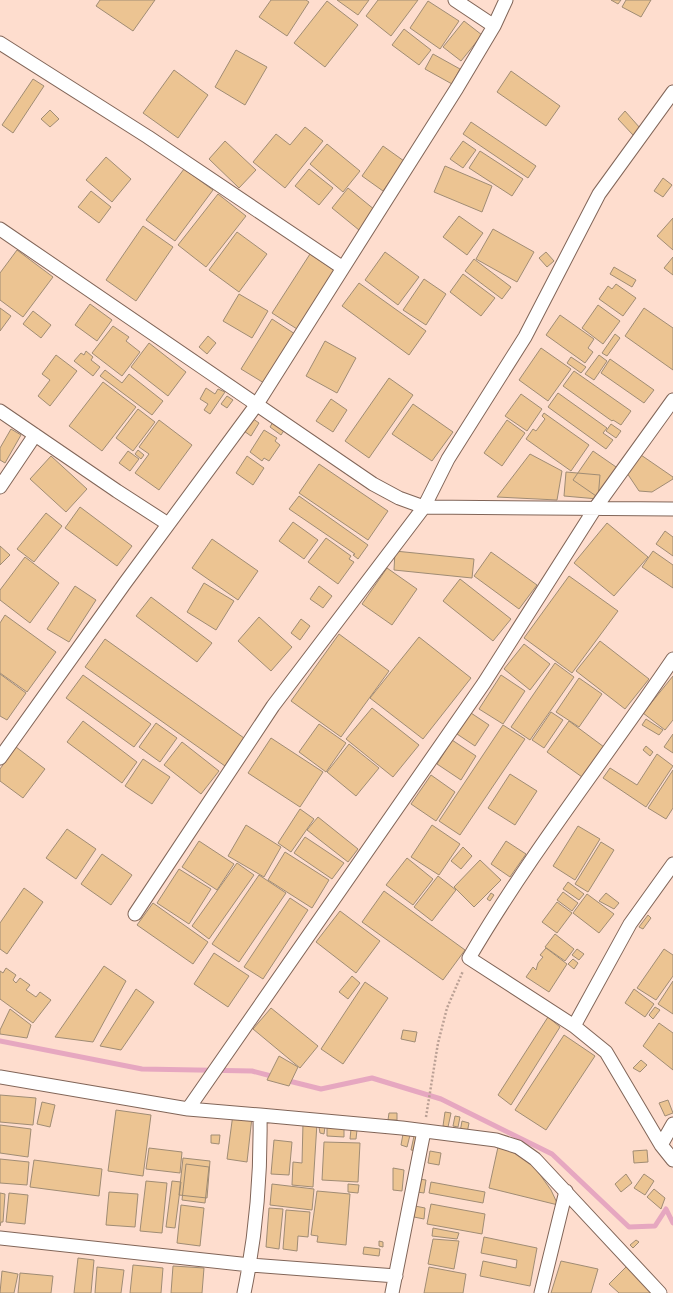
<svg xmlns="http://www.w3.org/2000/svg" width="673" height="1293" viewBox="0 0 673 1293" font-family="'Nunito Sans',sans-serif">
	<rect width="100%" height="100%" fill="#feddce"/>
	<g fill="none" stroke-linecap="round" stroke-linejoin="round">
		<path stroke="#e6a7c0" stroke-width="5" d="M0,1041L142,1069L252,1071L275,1077
			M285,1080L321,1089L372,1078L441,1099L552,1154L629,1227L655,1226L666,1209L673,1223"/>
	</g>
	<path fill="#ecc492" stroke="#a08c74" d="M100,0H155L133,31L96,6Z
		M271,0H306L309,2L287,36L259,17Z
		M337,0H369L358,15Z
		M378,0H418L391,36L366,16Z
		M611,0H621L618,4Z
		M626,0H651L641,17L622,7Z
		M327,1L358,25L325,67L294,43Z
		M428,1L459,21L440,49L410,28Z
		M464,21L482,35L461,61L443,47Z
		M404,29L431,50L419,65L392,45Z
		M236,50L267,67L245,105L215,87Z
		M433,54L460,69L452,84L425,69Z
		M174,70L208,95L178,138L143,113Z
		M511,71L560,106L546,126L497,92Z
		M33,79L44,86L13,133L2,125Z
		M50,110L59,119L50,127L41,119Z
		M625,111L640,128L633,135L618,119Z
		M471,122L536,166L528,178L463,134Z
		M305,127L323,141L285,188L253,162L276,134L290,145Z
		M225,141L256,170L239,188L209,159Z
		M463,141L476,150L463,168L450,159Z
		M327,144L360,171L343,192L310,164Z
		M383,146L404,161L383,191L362,176Z
		M480,151L523,179L512,196L469,168Z
		M106,157L131,179L112,202L86,180Z
		M445,166L492,186L482,212L434,192Z
		M184,169L213,190L175,241L146,220Z
		M309,169L333,188L319,205L295,186Z
		M663,178L672,185L663,197L654,191Z
		M348,188L375,210L359,230L332,208Z
		M91,191L111,207L99,223L78,207Z
		M218,194L246,216L206,267L178,245Z
		M459,216L483,233L467,255L443,237Z
		M673,218V250L657,236Z
		M143,226L173,247L136,301L106,280Z
		M493,229L534,252L517,282L476,259Z
		M237,232L267,254L239,292L209,270Z
		M17,250L53,277L23,317L0,300V273Z
		M385,252L419,277L398,305L365,280Z
		M546,252L554,261L547,267L539,258Z
		M310,254L335,271L297,329L272,313Z
		M673,257V275L664,268Z
		M474,259L511,287L502,299L465,271Z
		M614,267L636,280L632,287L610,274Z
		M463,274L495,298L481,316L450,292Z
		M424,279L446,294L426,325L403,310Z
		M359,283L426,331L409,355L342,306Z
		M616,284L636,298L623,316L599,299L608,286L612,289Z
		M239,294L268,311L252,338L223,321Z
		M90,304L112,320L97,341L75,325Z
		M598,305L620,321L603,344L582,328Z
		M0,308L11,316L0,331Z
		M644,308L673,328V370L625,336Z
		M33,311L51,325L41,338L23,324Z
		M560,315L594,339L588,348L593,352L585,363L546,335Z
		M272,319L295,334L264,383L241,369Z
		M113,326L129,337L126,341L140,352L122,376L92,353Z
		M615,334L620,338L607,356L602,353Z
		M208,336L216,343L207,354L199,347Z
		M325,341L356,358L337,393L306,376Z
		M149,343L186,372L168,396L131,367Z
		M541,348L571,369L548,401L519,380Z
		M86,351L93,357L91,360L100,367L93,376L74,361L81,353L84,355Z
		M56,355L77,371L50,406L38,396L50,380L42,374Z
		M599,355L607,361L594,380L585,374Z
		M571,357L586,367L581,373L567,363Z
		M610,359L654,390L644,403L601,373Z
		M105,370L122,383L129,374L163,401L152,415L100,376Z
		M574,371L631,411L621,425L613,420L612,421L563,386Z
		M389,378L413,395L369,458L345,441Z
		M103,382L136,407L102,451L69,426Z
		M206,388L215,394L218,389L225,392L210,414L204,410L208,404L200,399Z
		M558,393L607,428L603,433L613,440L606,449L548,407Z
		M521,394L542,409L527,431L505,416Z
		M227,396L233,400L227,408L221,404Z
		M331,399L347,410L333,432L316,421Z
		M413,404L453,432L432,461L392,434Z
		M138,409L155,422L133,451L116,438Z
		M544,413L589,445L571,471L526,439L533,429L536,431L545,419L542,416Z
		M249,416L259,423L251,436L241,429Z
		M159,420L192,445L159,490L135,473L149,454L139,447Z
		M507,420L525,433L502,466L484,453Z
		M273,422L285,429L281,435L270,427Z
		M611,424L621,431L616,438L606,431Z
		M11,429L21,435L5,463L0,460V448Z
		M264,430L277,438L275,441L280,445L269,461L264,458L262,461L250,452Z
		M138,450L144,455L141,459L135,454Z
		M128,451L139,459L130,471L119,463Z
		M593,451L619,469L599,498L573,480Z
		M530,454L562,471L557,500L497,497Z
		M641,455L673,477V479L652,492L639,491L627,473Z
		M51,456L87,489L66,512L30,479Z
		M247,456L264,468L253,485L236,473Z
		M319,464L388,511L368,540L299,493Z
		M566,472L600,475L598,499L564,496Z
		M299,496L368,545L358,559L353,555L355,554L289,509Z
		M80,507L132,546L117,566L65,528Z
		M46,513L62,526L34,562L17,549Z
		M293,522L318,540L304,559L279,541Z
		M607,523L648,557L614,596L574,563Z
		M665,531L673,537V556L656,544Z
		M326,538L351,556L349,559L354,562L338,584L308,562Z
		M212,539L258,571L238,600L192,568Z
		M0,546L10,555L0,565Z
		M395,551L474,559L472,578L394,570Z
		M653,551L673,565V588L642,567Z
		M491,552L537,585L519,609L474,576Z
		M25,557L59,583L30,623L0,600V590Z
		M387,568L417,589L392,625L362,604Z
		M569,576L618,611L572,673L524,638Z
		M460,579L511,619L493,641L443,601Z
		M204,583L234,601L216,630L187,612Z
		M75,586L96,600L69,642L47,629Z
		M319,586L332,596L323,608L310,599Z
		M151,597L212,643L197,662L136,616Z
		M5,615L56,652L27,692L0,673V623Z
		M259,617L292,647L271,671L238,641Z
		M301,619L310,626L300,640L291,633Z
		M339,634L389,671L341,737L291,701Z
		M419,637L471,678L423,739L370,698Z
		M105,639L244,738L225,766L85,667Z
		M600,641L649,679L625,709L576,671Z
		M524,644L550,664L530,690L504,669Z
		M555,663L574,677L530,740L511,727Z
		M0,674L26,693L7,720L0,716Z
		M83,675L151,724L134,747L66,698Z
		M501,675L525,691L503,724L479,709Z
		M673,676V720L665,730L643,713Z
		M579,678L602,694L579,727L556,712Z
		M372,708L419,745L393,777L346,739Z
		M551,712L563,720L544,748L532,740Z
		M471,713L489,725L475,746L457,734Z
		M646,719L663,730L659,735L642,725Z
		M83,721L137,762L122,783L67,742Z
		M569,721L604,747L582,777L547,752Z
		M156,723L177,738L160,762L139,747Z
		M319,724L346,743L326,772L299,752Z
		M503,725L525,739L460,835L439,821Z
		M673,734V753L664,747Z
		M271,738L323,772L300,807L248,773Z
		M452,740L476,756L461,780L437,764Z
		M182,742L219,771L201,794L164,765Z
		M349,744L379,768L356,796L327,772Z
		M646,746L653,752L650,756L643,750Z
		M16,747L45,769L23,798L0,781V769Z
		M657,754L673,766L646,807L603,778L610,768L637,785Z
		M143,759L170,777L152,804L125,786Z
		M673,770V808L666,819L648,808Z
		M510,774L537,791L515,825L488,808Z
		M431,775L455,792L436,821L411,804Z
		M300,809L314,819L291,852L278,843Z
		M318,817L358,849L348,862L307,830Z
		M246,825L281,847L264,877L228,856Z
		M432,825L460,844L439,875L411,857Z
		M578,826L600,839L575,880L553,866Z
		M67,829L96,849L76,879L46,858Z
		M305,837L344,863L332,879L294,853Z
		M199,841L234,864L217,890L182,867Z
		M506,841L526,854L510,877L491,864Z
		M601,842L614,850L588,892L575,884Z
		M463,847L472,856L461,869L451,861Z
		M285,852L329,880L312,908L268,880Z
		M102,854L132,875L111,905L81,884Z
		M407,858L433,879L413,905L386,885Z
		M480,860L501,880L474,907L454,887Z
		M237,863L254,875L209,939L192,926Z
		M179,869L211,889L189,924L157,903Z
		M259,875L286,893L239,962L212,944Z
		M438,876L456,890L432,921L414,907Z
		M568,882L584,894L579,900L563,889Z
		M24,888L43,902L7,954L0,949V923Z
		M384,891L465,950L443,980L362,922Z
		M563,892L578,903L572,911L557,900Z
		M491,893L494,895L490,901L487,899Z
		M606,893L619,903L614,909L599,901Z
		M587,894L614,914L599,933L573,913Z
		M290,898L308,910L263,979L244,967Z
		M557,902L572,913L557,933L542,922Z
		M153,903L208,942L193,964L137,925Z
		M340,911L380,941L356,973L316,942Z
		M648,915L651,918L643,929L639,927Z
		M555,934L574,949L565,961L545,947Z
		M546,948L567,964L549,992L526,977L533,967L536,970L538,963L543,957L540,955Z
		M577,949L584,954L579,960L572,955Z
		M664,949L673,955V976L656,1000L637,988Z
		M214,953L249,976L228,1007L194,984Z
		M573,959L578,963L574,969L568,964Z
		M104,966L126,981L93,1042L55,1037Z
		M6,968L16,975L13,980L16,983L20,978L30,985L26,990L36,997L40,992L51,1000L33,1023L0,999V971L3,973Z
		M352,976L360,983L348,999L339,992Z
		M673,981V1014L658,1004Z
		M365,982L388,998L343,1064L321,1049Z
		M136,989L154,1002L121,1050L100,1046Z
		M634,989L654,1004L645,1017L625,1003Z
		M655,1007L660,1010L653,1019L649,1015Z
		M271,1008L318,1046L300,1068L253,1029Z
		M10,1009L31,1025L27,1038L0,1034V1030Z
		M548,1017L560,1027L511,1105L498,1095Z
		M659,1023L673,1033V1070L643,1046Z
		M403,1030L417,1032L415,1042L401,1039Z
		M564,1035L595,1056L546,1130L515,1110Z
		M279,1056L298,1067L289,1086L267,1080Z
		M641,1060L647,1065L640,1072L633,1068Z
		M0,1095L36,1098L33,1125L0,1122Z
		M668,1100L673,1113L665,1116L659,1103Z
		M42,1102L55,1105L50,1127L37,1124Z
		M116,1110L151,1115L143,1176L108,1171Z
		M445,1112L451,1113L448,1127L443,1126Z
		M389,1113H397V1120H388Z
		M233,1114L252,1117L247,1162L227,1159Z
		M455,1116L460,1117L458,1127L453,1126Z
		M462,1121L469,1123L467,1133L460,1132Z
		M303,1123H317L313,1187L292,1185L293,1162L302,1163Z
		M0,1125L31,1129L28,1157L0,1153Z
		M319,1127H325L324,1134L320,1133Z
		M327,1128H344V1137L327,1136Z
		M351,1129L357,1130L356,1139H350Z
		M403,1134L410,1135L407,1147L401,1145Z
		M211,1135H220L219,1144L211,1143Z
		M414,1136L420,1138L418,1151L411,1150Z
		M274,1140L292,1142L289,1175L271,1174Z
		M324,1142L360,1143L358,1182L322,1180Z
		M498,1147L528,1158L551,1190L558,1205L489,1188Z
		M149,1148L182,1152L180,1173L146,1169Z
		M647,1150L648,1162L634,1163L633,1151Z
		M430,1151L441,1153L439,1165L428,1163Z
		M183,1158L210,1161L207,1198L179,1195Z
		M0,1159L29,1162L27,1185L0,1183Z
		M34,1160L102,1169L99,1196L30,1187Z
		M186,1164L209,1167L205,1203L182,1200Z
		M393,1168L404,1170L402,1191L393,1190Z
		M626,1174L632,1183L621,1192L615,1184Z
		M644,1174L654,1181L645,1195L634,1188Z
		M419,1179L426,1180L424,1193L417,1192Z
		M146,1181L167,1183L162,1233L140,1231Z
		M172,1181L181,1182L175,1228L166,1227Z
		M431,1182L485,1192L483,1203L429,1193Z
		M272,1184L314,1189L312,1210L270,1205Z
		M348,1184L359,1185L358,1193L348,1192Z
		M654,1189L665,1198L661,1209L647,1197Z
		M317,1191L350,1194L346,1245L317,1242L318,1236L311,1235Z
		M109,1192L138,1194L135,1227L106,1225Z
		M0,1193L5,1194L3,1222H1L0,1226Z
		M9,1193L28,1195L25,1224L6,1222Z
		M431,1204L485,1214L482,1234L427,1224Z
		M181,1205L204,1208L200,1246L177,1243Z
		M415,1206L425,1208L424,1219L414,1217Z
		M269,1208L283,1209L279,1249L266,1247Z
		M286,1210L310,1212L308,1237L298,1236L297,1251L283,1249Z
		M433,1228L459,1233L457,1239L432,1236Z
		M484,1237L537,1248L530,1286L480,1276L483,1261L516,1268L517,1260L481,1253Z
		M433,1239L459,1241L454,1269L428,1264Z
		M636,1240L639,1242L633,1248L630,1245Z
		M379,1241L383,1242V1247L379,1246Z
		M364,1247L380,1249L379,1256L363,1254Z
		M78,1258L94,1260L91,1293H74Z
		M561,1261L598,1269L591,1293H551Z
		M133,1265L163,1268L161,1293H130Z
		M628,1265L655,1293H619L609,1284Z
		M173,1266L204,1268L202,1293H171Z
		M97,1267L124,1270L121,1293H95Z
		M429,1267L466,1274L463,1293H424Z
		M2,1271L18,1274L14,1293H0Z
		M20,1273L53,1276L51,1293H18Z"/>
	<g fill="none" stroke-linecap="round" stroke-linejoin="round">
		<g stroke="#816558" stroke-width="15">
			<path id="street" d="M494,26L506,0
				M0,43L148,137L343,268L257,404L125,583L0,758
				M0,229L373,484L399,498L424,507L673,509
				M343,268L457,88L494,26L455,0
				M0,411L117,491L168,524
				M0,487L35,435
				M673,659C605,759 530,854 469,958L574,1026L606,1052L661,1145L673,1160
				M135,914L273,706L424,507L448,459L525,337L599,194L673,92
				M574,1026L630,924L673,864
				M0,1077L188,1109L260,1115C261,1174 256,1235 244,1293
				M188,1109L484,683L596,507L673,400
				M260,1115L402,1128L496,1140L518,1147L535,1159L660,1293
				M661,1145L673,1124
				M0,1238L250,1265L396,1276
				M392,1293L424,1131
				M541,1293L566,1191"/>
		</g>
		<path stroke="#baa095" stroke-width="2.5" stroke-dasharray="2 2" stroke-linecap="butt" d="M426,1117L438,1043L447,1008L463,971"/>
		<use href="#street" stroke="#fff" stroke-width="13"/>
	</g>
</svg>
